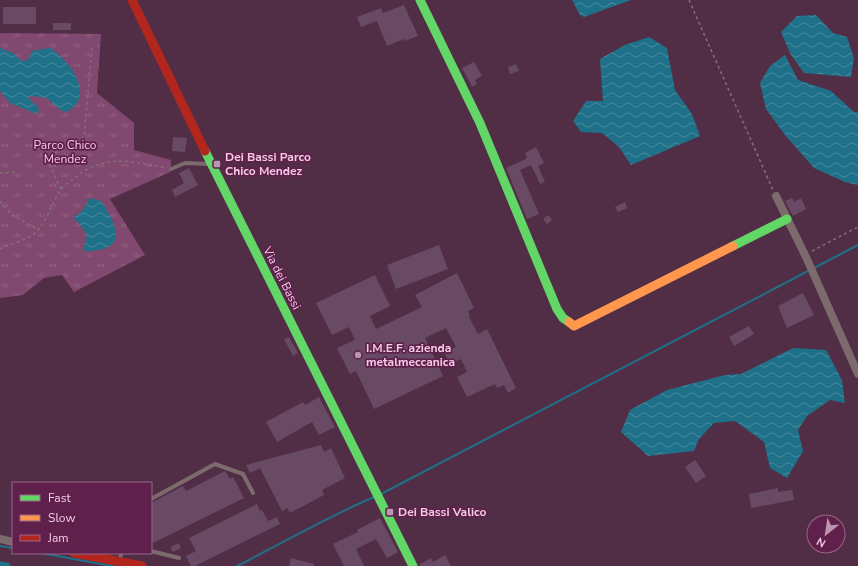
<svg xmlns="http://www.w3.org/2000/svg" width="858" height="566" viewBox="0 0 858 566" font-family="'Nunito Sans',sans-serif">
	<defs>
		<pattern id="park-tufts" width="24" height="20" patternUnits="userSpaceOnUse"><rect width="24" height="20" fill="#81496f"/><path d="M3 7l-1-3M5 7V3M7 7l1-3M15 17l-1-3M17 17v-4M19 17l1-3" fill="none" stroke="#936283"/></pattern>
		<pattern id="water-waves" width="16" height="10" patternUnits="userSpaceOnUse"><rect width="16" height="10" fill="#1f7089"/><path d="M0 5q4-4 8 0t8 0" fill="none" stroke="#4b8a9f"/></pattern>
	</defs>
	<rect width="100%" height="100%" fill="#512e46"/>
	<path fill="url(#park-tufts)" d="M0,33L101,34L97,93L134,123V150L171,160L170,172L110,199L145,255L74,292L62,275L44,278L23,295L0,298Z"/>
	<path fill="url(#water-waves)" d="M572,0H631L584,17L580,15Z
		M816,15L833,33L847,37L854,58L851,77L804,73L791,55L781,32L797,16Z
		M649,37L667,48L675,90L692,114L700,136L631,165L619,147L602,133L581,132L573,121L586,101H603L600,59L625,45Z
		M0,48L13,53L20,60L27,61L32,51L50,48C64,57 87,82 78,101C76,106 71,109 67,112L60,110L47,98L30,96L29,99L39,108L37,114L10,103L0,91Z
		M785,55L798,80L831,91L854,112H858V185L845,182L814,168L785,135L766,109L760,83L770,66Z
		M90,198L101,201C120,229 127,252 83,251L87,235L78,222L73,218L82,211Z
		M793,348L826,350L842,380L845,403L830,400L807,416L798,430L803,451L787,478L770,468L764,442L735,421L714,423L699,439L694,451L648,456L621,432L630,410L667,390L725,375L741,374Z"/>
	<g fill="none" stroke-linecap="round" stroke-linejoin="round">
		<path stroke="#1f7089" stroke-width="2" d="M814,268L858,245
			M381,494L810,270
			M0,546L13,548
			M41,553L112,566
			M237,566C283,543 327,517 374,497"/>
		<path stroke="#1f7089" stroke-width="7" d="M0,565L7,566"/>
	</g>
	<path fill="#684a65" d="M404,5L418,36L405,41L404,39L387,46L377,21L361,27L357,17L381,8L383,13Z
		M3,7H36V24H3Z
		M53,23H71V30H53Z
		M474,62L482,76L475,80L477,84L472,87L462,68Z
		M516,64L519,71L510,74L508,67Z
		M173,137L187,138L185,152L172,151Z
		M536,147L544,163L538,166L545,182L540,184L531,165L520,170L539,214L527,219L506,168L524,160L527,158L525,153Z
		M189,168L198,185L175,197L172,190L184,183L179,173Z
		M792,198L794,202L801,198L806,209L793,216L785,201Z
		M625,202L627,208L618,212L615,207Z
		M548,215L552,220L547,224L543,219Z
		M439,245L448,269L396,289L387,265Z
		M457,273L474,308L468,311L470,316L469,317L478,334L487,329L516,388L508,393L504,385L497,388L495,384L467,397L457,377L467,372L461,359L450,364L444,352L456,347L446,328L425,338L443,376L374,409L356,371L350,374L337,348L355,340L349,327L332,335L316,303L375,275L390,306L370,316L376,329L422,307L415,295Z
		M803,293L814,315L787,328L778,306Z
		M749,326L754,334L734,346L729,337Z
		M289,337L298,353L293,356L284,339Z
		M319,397L335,427L319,435L312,422L277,442L266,422L303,402L305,405Z
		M321,445L324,452L331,448L345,478L322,490L324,495L290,513L287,508L282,511L260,468L250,473L246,465Z
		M695,460L706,476L696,483L685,467Z
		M225,471L230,479L233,477L244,498L153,543L151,539V503L183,486L186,491Z
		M778,488V492L792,490L794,500L751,508L749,494Z
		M257,504L260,511L262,510L268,521L277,517L280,524L195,566H191L186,556L196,551L189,538Z
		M380,518L398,552L387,558L376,539L356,549L364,566H344L333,544L358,532L357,530Z
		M179,543L181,548L173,552L170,547Z
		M445,555L451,566H420V564L431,558L433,562Z
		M291,558L314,564V566H289Z"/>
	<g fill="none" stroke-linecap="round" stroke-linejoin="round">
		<path stroke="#836f76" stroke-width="1.5" stroke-dasharray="3 3" stroke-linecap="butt" d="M689,0L773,190
			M0,173L16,172
			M61,189L48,162L52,154C65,148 76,149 84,136L92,48
			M0,201L12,215L37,229
			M0,249C12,243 29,240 38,230C48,218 52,202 61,190C63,186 68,183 72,180C103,153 130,161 167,168
			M812,251L858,227"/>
		<path stroke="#7c6a6d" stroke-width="4" d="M171,169L185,163L209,164
			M151,499L215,464L243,474L253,493
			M151,551L179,558
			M120,561L121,553"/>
		<path stroke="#7c6a6d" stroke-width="8" d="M776,196L806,257L858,374
			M0,539L13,542"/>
		<path stroke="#63d668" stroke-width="9" d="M420,0L480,123L557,309L563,318L569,322
			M205,151L413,566
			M733,246L787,219"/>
		<path stroke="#ff974d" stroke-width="9" d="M569,322L574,326L733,246"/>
		<path stroke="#b3261e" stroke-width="9" d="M132,0L205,151
			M74,553L142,566"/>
	</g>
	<g fill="#ba95ad" stroke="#5f204c" stroke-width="1.5">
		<rect x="213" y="160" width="8" height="8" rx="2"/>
		<circle cx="358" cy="355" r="4"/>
		<rect x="386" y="508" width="8" height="8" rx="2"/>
	</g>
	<g text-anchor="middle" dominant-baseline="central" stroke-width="3.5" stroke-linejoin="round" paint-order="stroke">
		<g font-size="12" fill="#f9c5e5" stroke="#5f204c">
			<text x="65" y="145">Parco Chico<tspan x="65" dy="14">Mendez</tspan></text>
		</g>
		<g font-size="12" font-weight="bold" fill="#f3cce4" stroke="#5f204c" text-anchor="start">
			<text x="225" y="157">Dei Bassi Parco<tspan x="225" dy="14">Chico Mendez</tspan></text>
			<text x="366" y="348">I.M.E.F. azienda<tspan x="366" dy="14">metalmeccanica</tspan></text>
			<text x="398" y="512">Dei Bassi Valico</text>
		</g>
		<g font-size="12" fill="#f3cce4" stroke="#5f204c">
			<text transform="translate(282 278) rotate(63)">Via dei Bassi</text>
		</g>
	</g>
	<rect x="12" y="482" width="140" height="72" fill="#5f204c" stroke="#9a6589"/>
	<rect x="20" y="495" width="20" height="6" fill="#63d668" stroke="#9a6589"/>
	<text x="48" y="502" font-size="12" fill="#f3cce4">Fast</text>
	<rect x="20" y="515" width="20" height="6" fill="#ff974d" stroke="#9a6589"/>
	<text x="48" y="522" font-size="12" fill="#f3cce4">Slow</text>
	<rect x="20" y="535" width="20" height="6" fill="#b3261e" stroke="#9a6589"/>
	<text x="48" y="542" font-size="12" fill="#f3cce4">Jam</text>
	<g transform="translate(826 534) rotate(210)"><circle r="19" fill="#5f204c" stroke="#9a6589"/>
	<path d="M0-3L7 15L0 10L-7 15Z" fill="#ba95ad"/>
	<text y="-6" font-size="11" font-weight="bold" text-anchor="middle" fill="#f3cce4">N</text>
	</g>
</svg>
